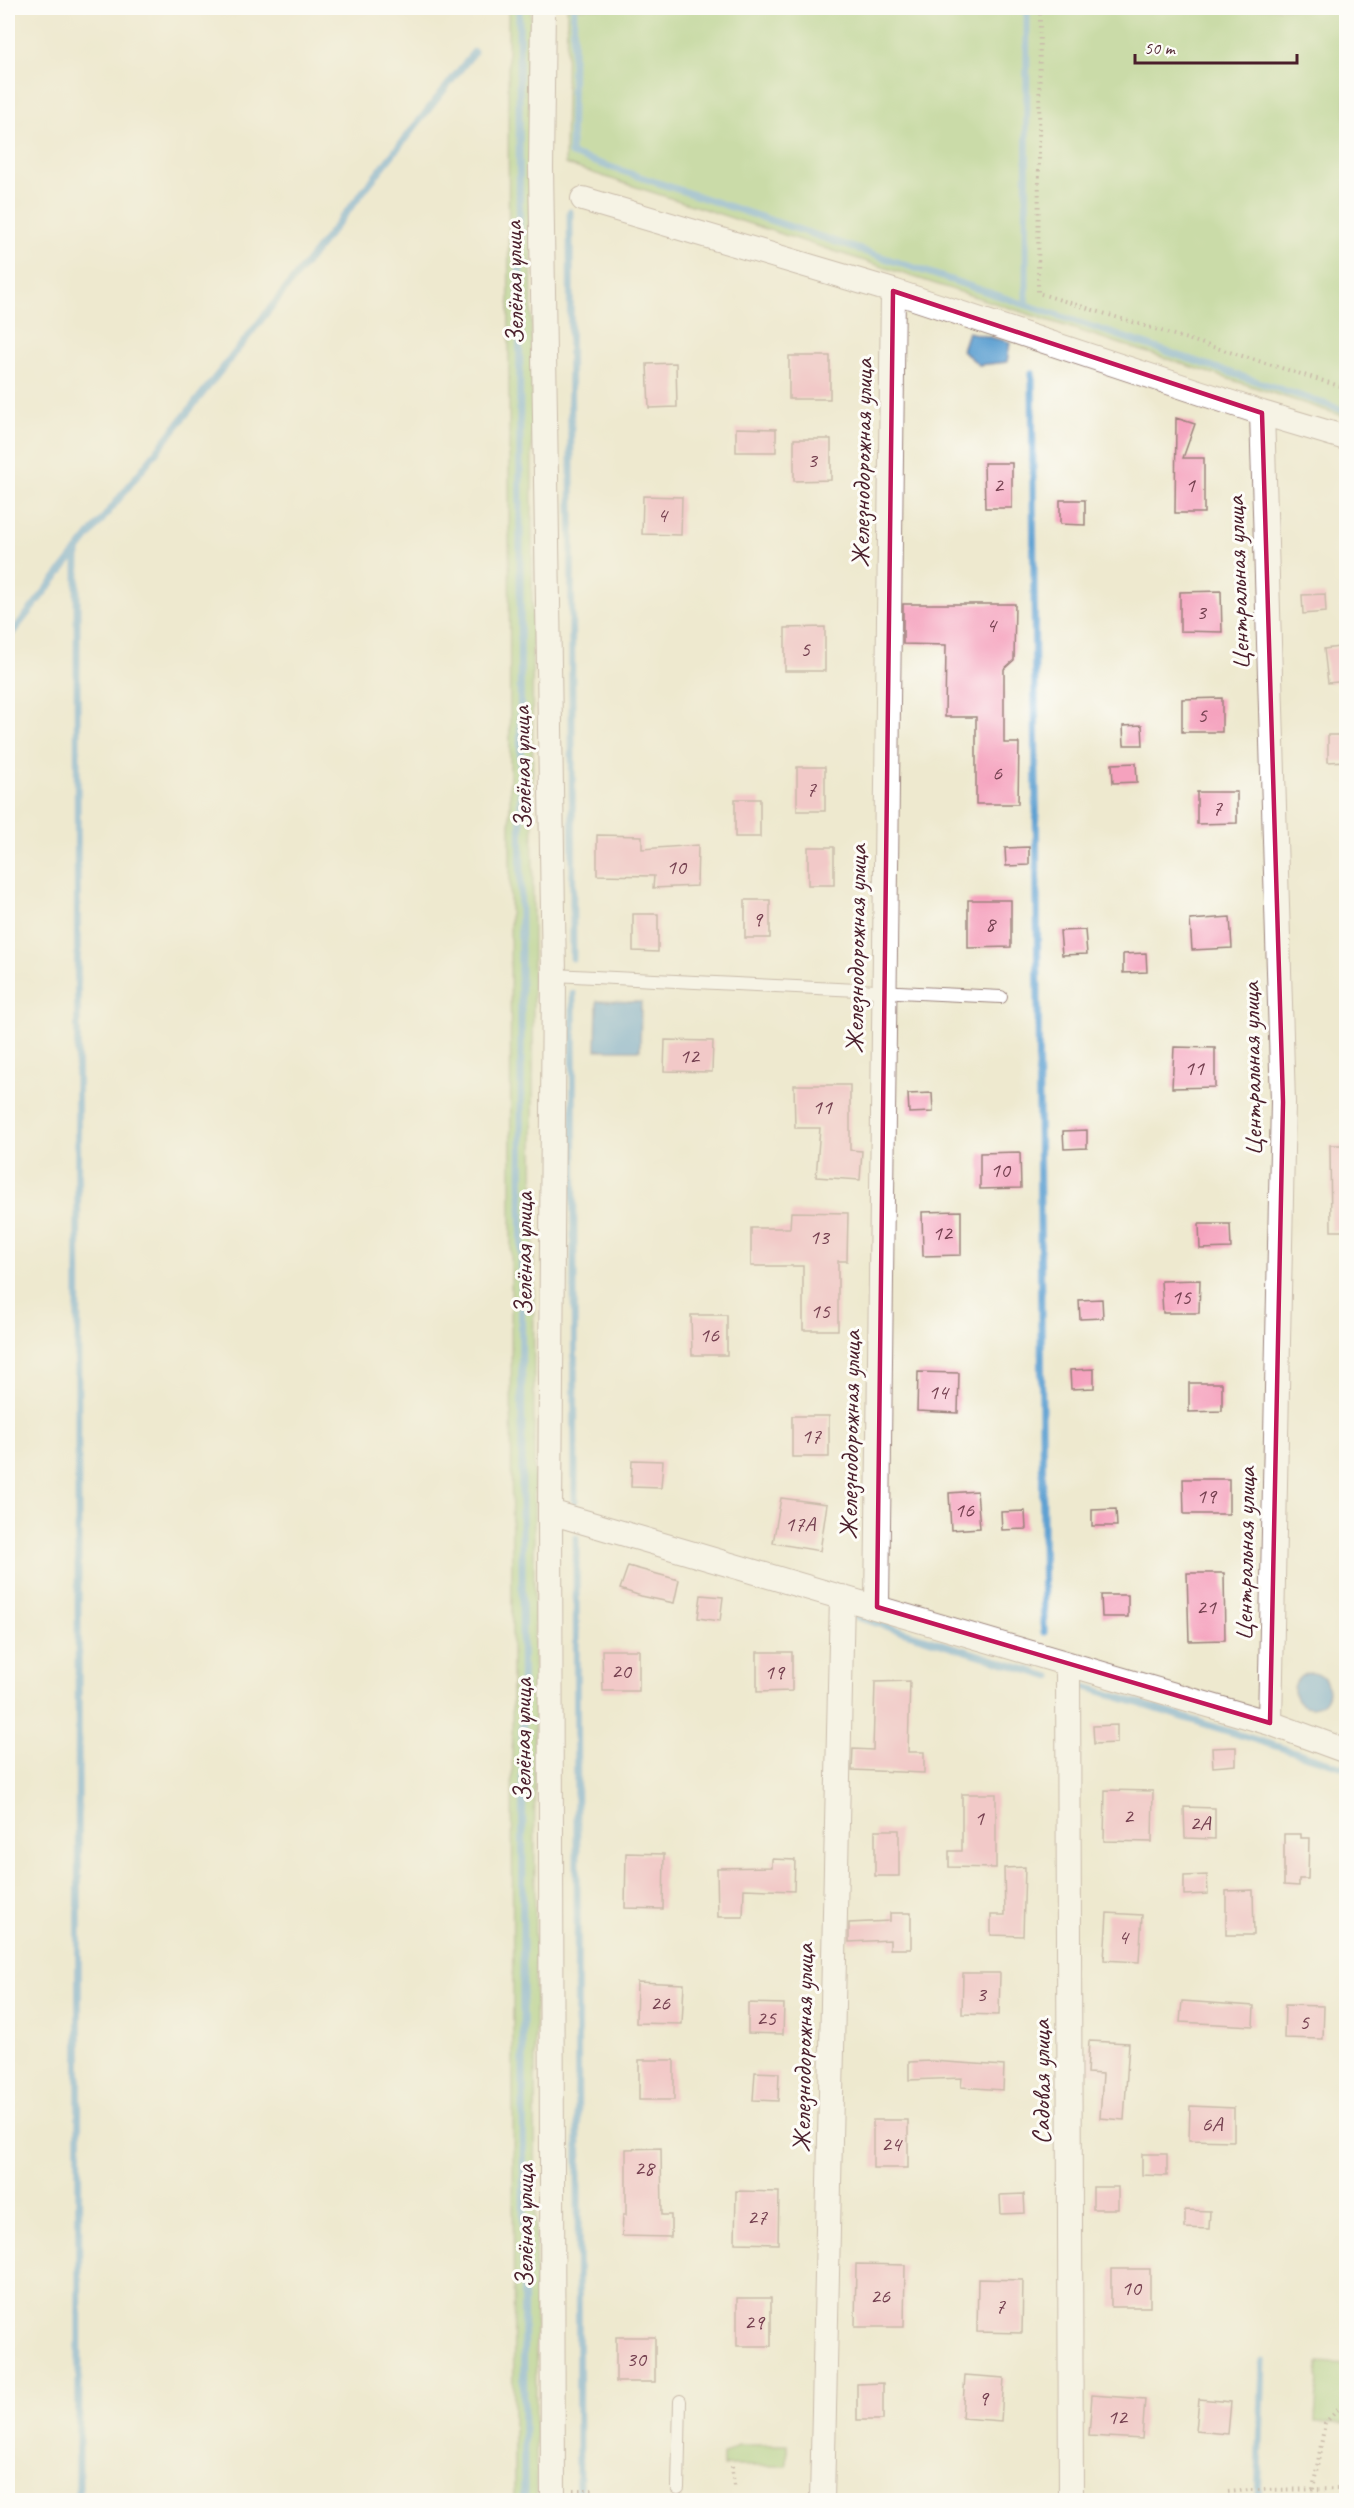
<svg xmlns="http://www.w3.org/2000/svg" width="1354" height="2508" viewBox="0 0 1354 2508" font-family="Caveat,sans-serif">
	<rect width="100%" height="100%" fill="#fdfcf7"/>
	<filter id="ink" filterUnits="userSpaceOnUse"><feTurbulence type="fractalNoise" baseFrequency=".0167" numOctaves="2"/><feDisplacementMap in="SourceGraphic" scale="12" xChannelSelector="R" yChannelSelector="G"/><feConvolveMatrix kernelMatrix="1 2 1 2 8 2 1 2 1" color-interpolation-filters="sRGB"/></filter>
	<filter id="wash" filterUnits="userSpaceOnUse"><feTurbulence type="fractalNoise" baseFrequency=".008" numOctaves="4" result="noise"/><feDisplacementMap in="SourceGraphic" scale="24" xChannelSelector="R" yChannelSelector="G"/><feGaussianBlur stdDeviation="1.35" result="paint"/><feColorMatrix in="noise" values="0 0 0 0 0 0 0 0 0 0 0 0 0 0 0 0 0 1.4 0 .05"/><feComposite in="paint" operator="in"/></filter>
	<g filter="url(#wash)">
		<rect width="100%" height="100%" fill="#eee9cf"/>
		<path fill="#9ecb78" stroke="#747552" stroke-width="1.5" d="M508,8H531L536,2500H514Z
			M567,8H1346V417L565,164Z
			M1319,2362L1346,2364V2424L1315,2422Z
			M738,2445H787V2466H723V2455Z"/>
		<path fill="#5ea1d2" stroke="#54607e" stroke-width="1.5" d="M968,332L1010,342L1007,362L979,365L962,350Z
			M597,1001L641,1002L640,1050H596Z
			M1294 1690a17 17 0 1 1 34 0a17 17 0 1 1-34 0Z"/>
		<g fill="none" stroke-linecap="round" stroke-linejoin="round">
			<path stroke="#5ea1d2" stroke-width="7" d="M519,8L524,2500
				M574,8L571,154L1346,411
				M570,212L573,958
				M1026,305L1027,8
				M1032,373L1044,1632
				M77,551L79,2500
				M8,638L474,52
				M573,994L575,1501
				M576,1538L579,2500
				M856,1617L1050,1677
				M1086,1687L1346,1768
				M1258,2500L1263,2361"/>
		</g>
		<g id="blocks">
			<path fill="#f5a2be" d="M789,356H830V399H789Z
				M676,363L677,407L649,408L647,364Z
				M1176,418L1195,424L1183,458H1204V513H1175Z
				M736,428L776,429V452H736Z
				M794,439H831V480L794,481Z
				M984,463H1012V508H985Z
				M643,496L682,497L681,535L642,534Z
				M1060,500H1085V525L1060,524Z
				M1221,591L1222,632L1180,631V592Z
				M1325,594L1326,612L1303,614L1302,595Z
				M903,604H1015L1014,660L1004,669V743H1019L1018,804H976V717H945L946,645L903,644Z
				M825,627V671H785V628Z
				M1347,646V681L1328,683L1324,649Z
				M1222,698V732H1182V699Z
				M1142,725L1143,745H1124L1123,726Z
				M1328,735H1347V761L1328,762Z
				M1136,763L1137,782L1113,783L1112,764Z
				M797,767H825V811H797Z
				M1197,792H1237V823L1197,824Z
				M735,799H760V837H735Z
				M597,835L642,836V849L698,845L697,886L653,888L654,876L597,875Z
				M808,847H834V885H808Z
				M1029,847V865L1006,866L1005,848Z
				M745,900H770V938H745Z
				M968,900H1011V947L968,948Z
				M633,914H658V952L633,951Z
				M1230,917L1232,948L1192,950L1190,920Z
				M1085,930L1087,954L1062,955L1060,931Z
				M1146,953L1147,972L1123,973V954Z
				M665,1040L713,1041L712,1072L664,1071Z
				M1174,1047L1215,1048V1087L1172,1088Z
				M794,1085H850V1150L862,1151L860,1180L816,1177L820,1128H795Z
				M932,1093L933,1112L909,1113L908,1094Z
				M1087,1130V1148L1064,1149L1063,1131Z
				M1330,1145H1347V1231H1331Z
				M1020,1152L1021,1188L980,1189V1153Z
				M961,1211V1255L923,1256L922,1212Z
				M791,1212L848,1213L847,1261H838V1330H803V1266H751V1228H790Z
				M1199,1224H1230L1231,1248L1200,1249Z
				M1200,1280L1199,1313H1163L1161,1281Z
				M1102,1299L1103,1318L1080,1319L1079,1300Z
				M691,1315H727V1355H692Z
				M1094,1369V1388L1071,1389L1070,1370Z
				M918,1372L959,1373L958,1413L917,1411Z
				M1189,1383H1222V1411L1189,1412Z
				M792,1416H829V1457H792Z
				M632,1460L663,1461L661,1488L631,1487Z
				M1183,1479H1229V1514H1184Z
				M977,1491L980,1528L951,1530L949,1493Z
				M781,1498L827,1504L820,1551L773,1543Z
				M1116,1509L1117,1526H1092V1510Z
				M1025,1511L1026,1529L1002,1530L1001,1512Z
				M628,1566L679,1580L674,1603L641,1596L620,1589Z
				M1187,1573H1224L1225,1640L1189,1641Z
				M701,1595L723,1597L720,1621L698,1618Z
				M1101,1595H1128V1617H1102Z
				M602,1650H639V1691H603Z
				M757,1652H792V1691L757,1692Z
				M910,1681L908,1752H924V1773L852,1770L853,1749L873,1750L875,1682Z
				M1117,1725V1743L1094,1744L1093,1726Z
				M1236,1747V1765L1213,1767L1212,1748Z
				M1105,1790L1153,1791L1152,1842L1104,1841Z
				M962,1794H996V1868L949,1867V1851H962Z
				M1184,1807L1215,1808V1839L1185,1838Z
				M875,1830H899V1876H875Z
				M1284,1834H1301V1838H1309L1308,1879H1299V1886L1284,1885Z
				M626,1853L664,1854L663,1909L625,1908Z
				M772,1859L795,1860L794,1891L744,1889L743,1917H718L717,1868L772,1867Z
				M1025,1867L1023,1936L991,1935V1915H1005L1004,1868Z
				M1207,1875L1208,1894L1184,1895V1876Z
				M1253,1890L1254,1935H1226V1891Z
				M890,1913H911V1949H890V1940L849,1942V1923L890,1921Z
				M1107,1913L1142,1915L1139,1962L1104,1960Z
				M963,1973H1000L999,2015L962,2014Z
				M637,1982L684,1984L682,2024L636,2023Z
				M1182,2001L1254,2006L1253,2026L1180,2022Z
				M748,2003L784,2004L783,2034L748,2033Z
				M1285,2005L1324,2006L1323,2039L1284,2038Z
				M1089,2041L1129,2043L1124,2120L1100,2118L1103,2074L1087,2073Z
				M639,2060H674V2100H639Z
				M932,2061L1004,2066L1003,2090L961,2087L962,2078L909,2080V2062Z
				M755,2072L779,2073L778,2101L753,2100Z
				M1190,2106L1234,2108V2141L1189,2140Z
				M873,2120H908V2168H873Z
				M661,2148L662,2215H671V2237L622,2236L623,2215H626V2149Z
				M1142,2154H1167V2176L1142,2175Z
				M1093,2187H1118V2209H1093Z
				M736,2191L779,2192L778,2244L735,2243Z
				M1024,2194L1025,2213L1001,2214L1000,2195Z
				M1185,2210L1210,2211L1209,2229L1185,2228Z
				M856,2264L905,2265L904,2327H855Z
				M1111,2269H1150V2307H1111Z
				M978,2279L1023,2280L1022,2333L977,2332Z
				M737,2298H771V2346H737Z
				M616,2337H655V2382H616Z
				M965,2375L1004,2378L1001,2421L962,2418Z
				M883,2383V2420H857V2384Z
				M1092,2395L1145,2399L1142,2439L1089,2436Z
				M1199,2399L1231,2402L1228,2434L1196,2431Z"/>
		</g>
	</g>
	<g filter="url(#ink)">
		<use href="#blocks" fill-opacity="0" stroke="#9c847d" stroke-width="1.5"/>
		<g fill="none" stroke-linecap="round" stroke-linejoin="round">
			<g stroke="#9c847d" stroke-width="14">
				<path id="service" d="M554,975L1001,997
					M678,2488L680,2401"/>
			</g>
			<g stroke="#9c847d" stroke-width="26">
				<path id="minor" d="M543,8L541,168L554,975L550,1512L553,2500
					M583,199L893,291L1262,413L1346,438
					M1262,413L1283,1102L1270,1723
					M550,1512L1270,1723L1346,1751
					M877,1607L893,291
					M1068,1664L1071,2500
					M822,2500L842,1597"/>
			</g>
			<path stroke="#9c847d" stroke-width="4" stroke-dasharray="1.5 4.5" stroke-linecap="butt" d="M1040,8L1038,293L1346,388
				M732,2466L734,2487
				M1313,2489L1325,2423L1346,2401
				M573,2490H593
				M1228,2492L1249,2490L1346,2489"/>
			<use href="#service" stroke="#fff" stroke-width="12"/>
			<use href="#minor" stroke="#fff" stroke-width="24"/>
		</g>
	</g>
	<path d="M0 0H1354V2508H0ZM893,291L1262,413L1283,1102L1270,1723L877,1607Z" fill="#eee9cf" fill-opacity=".55" fill-rule="evenodd"/>
	<path fill="none" stroke="#c2185b" stroke-width="4.5" stroke-linejoin="round" d="M893,291L1262,413L1283,1102L1270,1723L877,1607Z"/>
	<g text-anchor="middle" dominant-baseline="central" stroke-width="6" stroke-linejoin="round" paint-order="stroke">
		<g font-size="22" fill="#754050">
			<text x="812" y="460">3</text>
			<text x="998" y="485">2</text>
			<text x="1190" y="485">1</text>
			<text x="662" y="515">4</text>
			<text x="1201" y="612">3</text>
			<text x="991" y="625">4</text>
			<text x="805" y="649">5</text>
			<text x="1202" y="715">5</text>
			<text x="997" y="773">6</text>
			<text x="811" y="789">7</text>
			<text x="1217" y="808">7</text>
			<text x="676" y="867">10</text>
			<text x="757" y="919">9</text>
			<text x="990" y="924">8</text>
			<text x="689" y="1056">12</text>
			<text x="1194" y="1068">11</text>
			<text x="822" y="1107">11</text>
			<text x="1000" y="1170">10</text>
			<text x="942" y="1233">12</text>
			<text x="819" y="1237">13</text>
			<text x="1181" y="1297">15</text>
			<text x="820" y="1311">15</text>
			<text x="709" y="1335">16</text>
			<text x="938" y="1392">14</text>
			<text x="811" y="1436">17</text>
			<text x="1206" y="1496">19</text>
			<text x="964" y="1510">16</text>
			<text x="800" y="1524">17А</text>
			<text x="1206" y="1607">21</text>
			<text x="621" y="1671">20</text>
			<text x="774" y="1672">19</text>
			<text x="1128" y="1816">2</text>
			<text x="979" y="1818">1</text>
			<text x="1200" y="1823">2А</text>
			<text x="1123" y="1937">4</text>
			<text x="981" y="1994">3</text>
			<text x="660" y="2003">26</text>
			<text x="766" y="2018">25</text>
			<text x="1304" y="2022">5</text>
			<text x="1212" y="2124">6А</text>
			<text x="891" y="2144">24</text>
			<text x="644" y="2168">28</text>
			<text x="757" y="2217">27</text>
			<text x="1131" y="2288">10</text>
			<text x="880" y="2296">26</text>
			<text x="1000" y="2306">7</text>
			<text x="754" y="2322">29</text>
			<text x="636" y="2359">30</text>
			<text x="983" y="2398">9</text>
			<text x="1117" y="2417">12</text>
		</g>
		<g font-size="26" fill="#4a1f2b" stroke="#fdfcf7">
			<text transform="translate(514 283) rotate(-91)">Зелёная улица</text>
			<text transform="translate(862 463) rotate(-89)">Железнодорожная улица</text>
			<text transform="translate(1238 583) rotate(-92)">Центральная улица</text>
			<text transform="translate(522 768) rotate(-91)">Зелёная улица</text>
			<text transform="translate(856 949) rotate(-89)">Железнодорожная улица</text>
			<text transform="translate(1252 1069) rotate(-91)">Центральная улица</text>
			<text transform="translate(523 1254) rotate(-90)">Зелёная улица</text>
			<text transform="translate(850 1435) rotate(-89)">Железнодорожная улица</text>
			<text transform="translate(1245 1554) rotate(-89)">Центральная улица</text>
			<text transform="translate(522 1740) rotate(-90)">Зелёная улица</text>
			<text transform="translate(803 2048) rotate(-89)">Железнодорожная улица</text>
			<text transform="translate(1041 2082) rotate(-90)">Садовая улица</text>
			<text transform="translate(524 2226) rotate(-90)">Зелёная улица</text>
		</g>
	</g>
	<rect width="1354" height="2508" fill="none" stroke="#fdfcf7" stroke-width="30"/>
	<path d="M1135 54v9h162v-9" fill="none" stroke="#4a1f2b" stroke-width="3"/>
	<text x="1144" y="54" font-size="18" fill="#4a1f2b" stroke="#fdfcf7" stroke-width="4.5" paint-order="stroke">50 m</text>
</svg>
